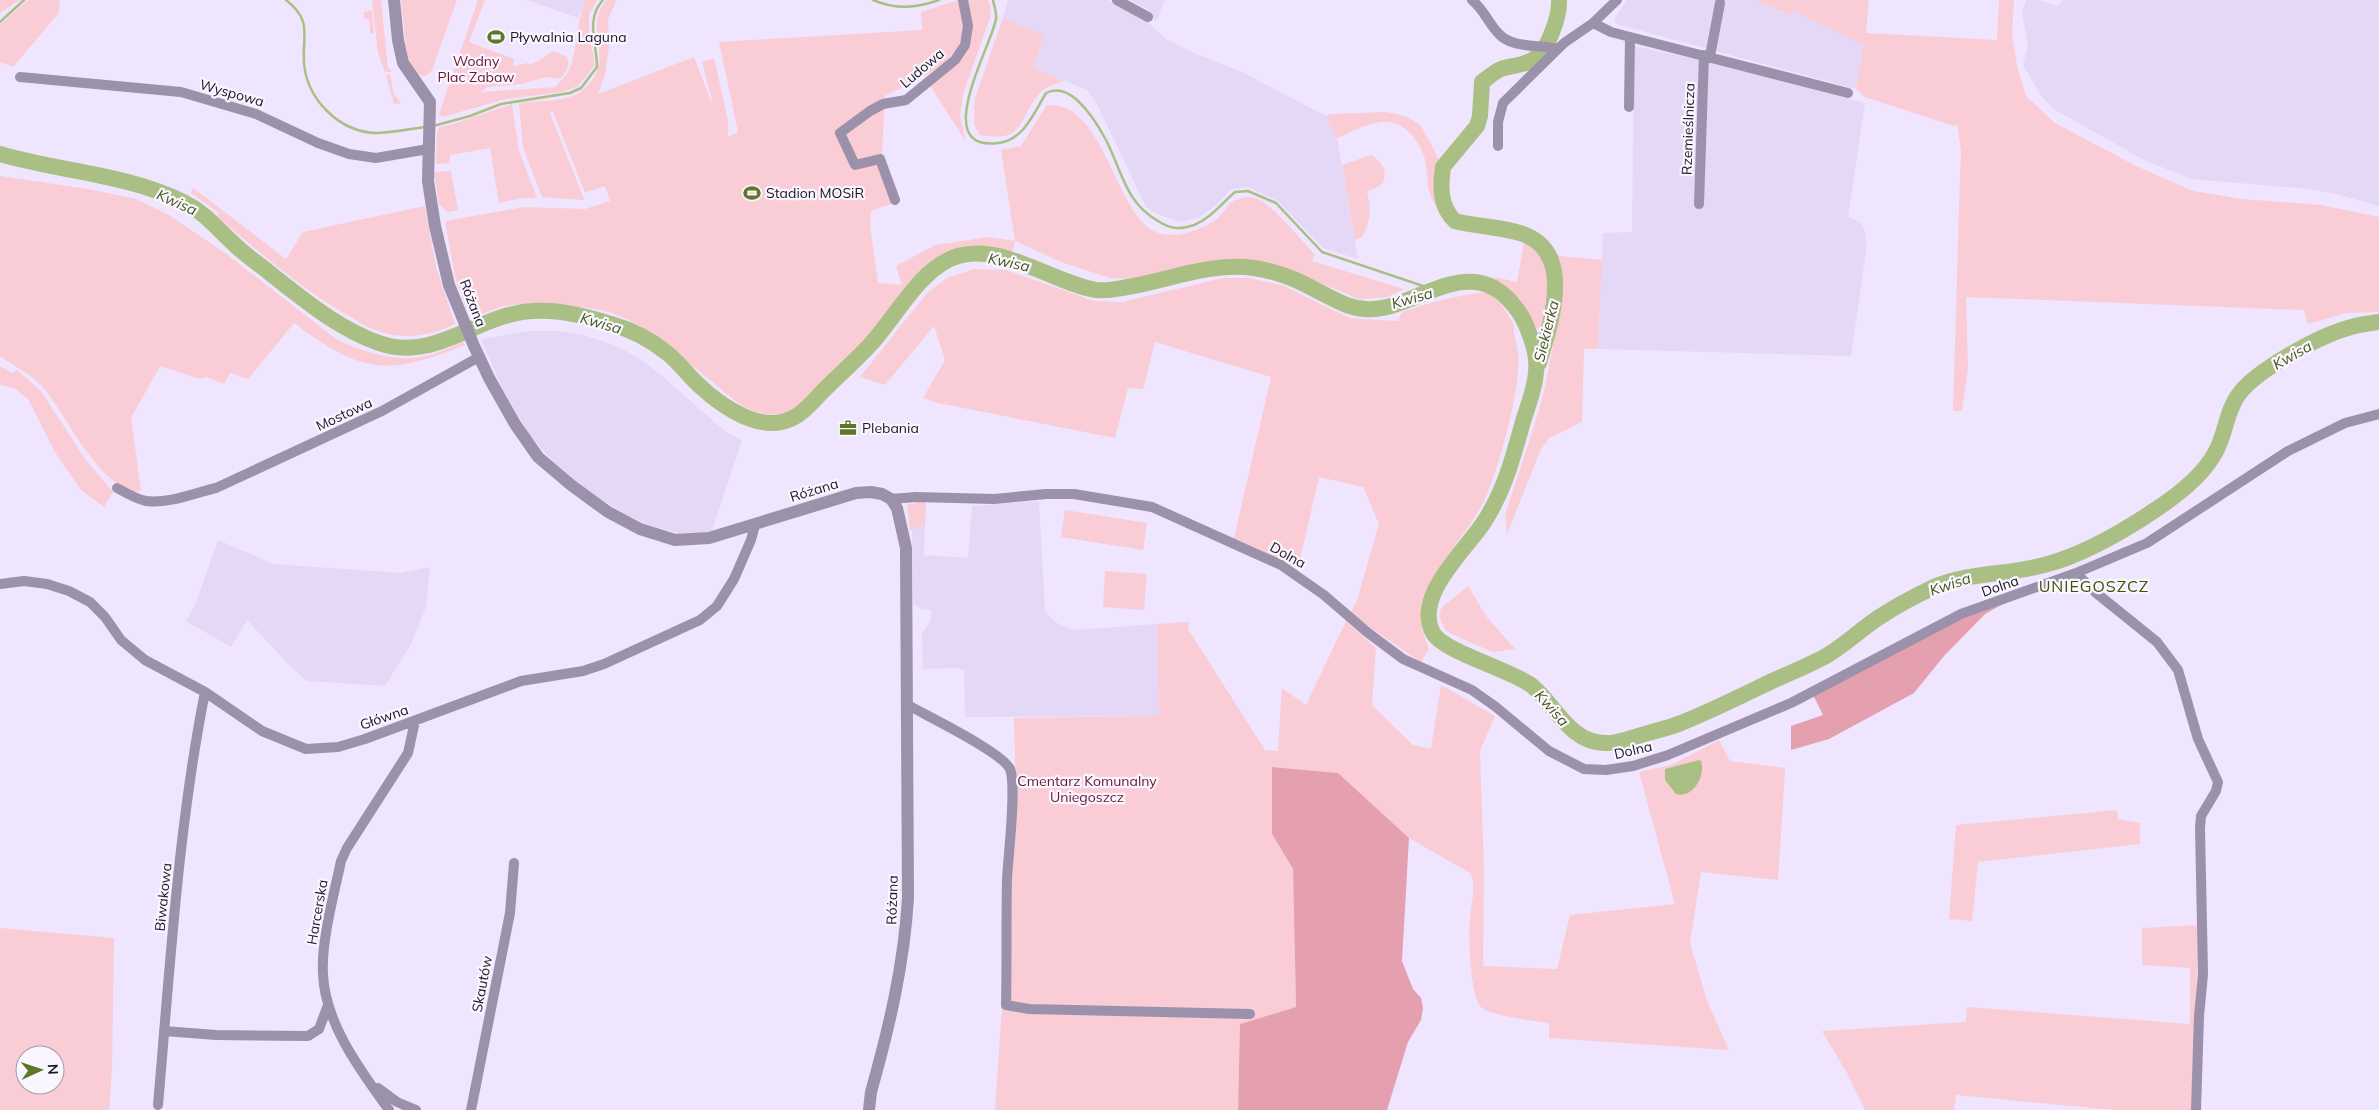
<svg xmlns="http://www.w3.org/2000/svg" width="2379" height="1110" viewBox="0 0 2379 1110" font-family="Mulish,sans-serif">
	<rect width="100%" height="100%" fill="#f0e5fe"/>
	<path fill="#e4d8f6" d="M527,0H586L578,18Z
		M1008,0H1108L1140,15L1166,39L1196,54L1242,72L1326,116L1337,138L1358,259L1323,248L1278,201L1248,187L1231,189L1215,206L1198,218L1181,222L1159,215L1146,207L1096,102L1087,90L1034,68L1044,35L1003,18Z
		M1129,0H1165L1156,21L1146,8Z
		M1627,0H1754L1789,15L1791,10L1865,45L1856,89L1616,24L1614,19Z
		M2026,0H2040L2058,6L2063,0H2379V206L2336,194L2308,189L2191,179L2144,160L2064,115L2053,109L2040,94L2023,65L2028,45L2022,13Z
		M1634,46L1715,63L1865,103L1848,217L1858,221L1864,228L1867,245L1851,356L1598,349L1603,233L1632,232Z
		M529,331H560L583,335L609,343L626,351L645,362L669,382L726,432L742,440L712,531L684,535L652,526L629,516L574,483L549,457L529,434L503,390L481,339Z
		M1039,501L1045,609L1047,614L1057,623L1074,630L1157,624L1159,716L965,717L964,670L956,668L923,669L922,633L931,620V610L921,609L913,603L912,530L925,524L924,555L968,558L972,506Z
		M218,540L274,564L401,573L430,567L426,607L411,644L385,686L307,681L291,667L247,620L231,647L186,621L195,605Z"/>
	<path fill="#faccd5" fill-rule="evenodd" d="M0,0H19L0,13Z
		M28,0H60L58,14L13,67L0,62V25Z
		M372,0H384L381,1L388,69H391V72H385L378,53Z
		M401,0H457L432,70L426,76L417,74L409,64L406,47Z
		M478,0H485L469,42L514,59L513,66L528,63L529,65C539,62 545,55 554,51L567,57L569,64L564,75L559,79L546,77L521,84L488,87L480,92L555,87C559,82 565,77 568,72C578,53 575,23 586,0H597L589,15V37L594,56V66L578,86L563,92L506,99L442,117L439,114Z
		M607,0H617L608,19L609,47L605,75L598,94L694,57L714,109L702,62L714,58L728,121V137L738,132L719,42L922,30L921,12L958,0C961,13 966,29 960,42C950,68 908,84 885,96L882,154L899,201L871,211L870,225L878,283L902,285L896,266L935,245L989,237L1015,241L1001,150L1021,146L1047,105C1102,102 1112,199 1149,228C1169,243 1199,231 1217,219C1223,214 1226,206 1232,202C1240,196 1252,196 1261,201C1273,207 1305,243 1315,255L1312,261L1404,289L1387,297L1359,299L1289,270L1237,260L1193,267L1152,279L1110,278L1061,262L1015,241L1013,251L962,250L937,259L876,329L795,411C782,414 770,416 757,412C738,406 725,392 710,380C683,359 658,336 627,319C606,308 576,306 552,305C518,303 502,302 472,320L456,281L445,221L524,207L585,209L610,201L605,186L585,193L553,112L548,113H550L584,199L583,200L542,197L523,148L519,103C537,101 563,102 579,93C582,91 585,87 588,85C616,56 581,28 607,0Z
		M968,0H988L991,7L990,18L963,94L960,116L966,142L930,85L972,30Z
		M1754,0H1869L1866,33L1997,40L1999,0H2014L2012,35L2017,66L2026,96L2055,123L2136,166L2193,191L2242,199L2321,205L2379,217V312L2346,313L2308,324L2304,310L1966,297L1968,368L1962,411H1953L1960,175L1961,150L1957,124L1954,126L1865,97L1856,89L1864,45L1791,10L1790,15Z
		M372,11L374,33H370L369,19H364V12Z
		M1003,18L1044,35L1034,68L1064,81C1056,84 1046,86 1040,93C1016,121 1026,143 980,135L974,124L975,98Z
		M390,74L394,94L401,103L394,104L386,75Z
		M512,104L519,151L537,198H522L499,203L490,148L450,155V163L436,164L437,134L439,127L450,125Z
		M1387,112L1408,117L1421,126L1440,161L1437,180L1442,212L1448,224C1440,215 1434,205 1430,194C1426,182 1428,168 1424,156C1418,138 1401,119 1381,122C1366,124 1351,132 1337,138L1326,116L1331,114Z
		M1371,155C1381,160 1389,173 1382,183C1379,188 1372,189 1367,192C1372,209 1370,222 1362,237L1355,240L1342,165Z
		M451,171L458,210L447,212L439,204L434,172Z
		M0,176L88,189L136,199L169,215L225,253L336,339C364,353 395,362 426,356C439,353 451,347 463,342L465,345C385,377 362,373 294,323L248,379L230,373L224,384L206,377L200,379L160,366L131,418L141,491L131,493C90,470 73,427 46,391C34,375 15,367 0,356Z
		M193,188L286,259L303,232L425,206L436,267L455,324C432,335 407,340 381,332C371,329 360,323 351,317C302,290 260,252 217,217L219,213L191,193Z
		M1498,232C1509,234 1523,234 1532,241C1555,262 1556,302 1545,329L1539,330L1535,326L1519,298L1497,285L1495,277L1517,282L1524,242L1484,234Z
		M1553,251L1560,256L1602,260L1598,349H1584L1582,422L1549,438L1540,451L1507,534L1505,515L1533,430L1544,392L1555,335L1561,296L1562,273Z
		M974,269L1006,270L1094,301L1122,302L1223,278H1248L1282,285L1349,318L1398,321C1399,319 1400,316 1401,314C1408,307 1478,290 1487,293C1498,297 1509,315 1514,325C1513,336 1517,343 1518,354C1522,386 1498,472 1484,501C1469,532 1422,581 1421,612C1420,626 1424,636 1429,649L1421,662L1350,614L1357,600L1379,524L1363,487L1319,477L1298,568L1234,538L1271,377L1155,342L1143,389L1128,388L1115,438L938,403L923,398L945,360L934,326L885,385L860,377L927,293L947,278Z
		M0,366L12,373L17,370L41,391L85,459L113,492L104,507L81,490L55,452L28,399L14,388L0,385Z
		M926,501L925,524L910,531L907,505Z
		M1065,510L1147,523L1143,550L1061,537Z
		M1105,571L1147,574L1144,610L1103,607Z
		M1468,586L1486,616L1515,649L1493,652L1467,641L1446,631L1439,616L1441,608Z
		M1346,621L1376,648L1372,705L1413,745L1431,749L1441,685L1495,716L1480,751L1484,873L1483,966L1557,969L1570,915L1675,904L1639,772L1671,765L1719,740L1730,761L1785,768L1778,880L1701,872L1690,943L1707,1001L1729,1050L1549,1038V1023C1534,1021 1493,1016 1482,1008C1470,999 1468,934 1470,918C1471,903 1477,887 1470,873L1409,838L1338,773L1272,767V834L1293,869L1296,1007L1240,1024L1238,1110H995L1016,797L1014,718L1159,716L1157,624L1189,622L1188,629L1265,750L1278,751L1282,688L1306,705Z
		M2117,810L2118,819L2140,823V844L1978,862L1972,921L1949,919L1956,825Z
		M2199,925L2192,1110H2114L1956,1095L1954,1110H1865L1847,1073L1822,1031L1966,1022L1967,1007L2190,1024V968L2142,965V928Z
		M0,928L114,938L112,1069L109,1110H0ZM25,1055H55V1085H25Z"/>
	<path fill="#e5a0af" d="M2003,604L1985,614L1944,656L1914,693L1829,739L1791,750V726L1823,715L1813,695L1959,620Z
		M1272,767L1338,773L1409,838L1402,961L1413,989L1421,998L1423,1008L1421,1020L1408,1042L1387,1110H1238L1240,1024L1296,1007L1293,869L1272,834Z"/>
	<path fill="#aabf84" d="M1699,760L1701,761C1706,775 1693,799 1676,794L1665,780V769Z"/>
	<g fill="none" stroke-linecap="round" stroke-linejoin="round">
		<path stroke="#aabf84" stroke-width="2.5" d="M286,0C313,21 302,35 304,63C307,99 338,131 375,133C392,133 409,129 425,127
			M873,0C897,10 916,8 939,0
			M993,0C994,6 997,13 996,19C992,45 929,152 998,143C1024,140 1034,113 1046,93C1058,87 1068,92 1077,100C1089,111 1098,125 1106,140C1122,171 1125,202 1158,221C1170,229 1180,230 1194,225C1211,218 1221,204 1235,192L1248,191L1276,203L1322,252L1435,290
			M0,22L24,0
			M433,126L470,116L501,104L570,93L581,88L597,67C597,44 585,19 603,0"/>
		<path stroke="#aabf84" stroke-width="16" d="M0,154C61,172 128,174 185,203C206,213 217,229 234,244C245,255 259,264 271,274C304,300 339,329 379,343C435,363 478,314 532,311C557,309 587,316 611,324C632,330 650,339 667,353C680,363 689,377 701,387C718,403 747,423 771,423C796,423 807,408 823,391C838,376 854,362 869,346C895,319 920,267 958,256C1003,243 1053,283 1096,290C1107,291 1116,289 1128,287C1169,280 1212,262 1254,268C1274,271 1296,279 1314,289C1334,299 1351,311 1374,309C1408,307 1445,275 1481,283C1501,287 1518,307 1526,325C1532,339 1538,356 1536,372C1535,387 1529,404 1524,418C1514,454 1505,490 1484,522C1466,550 1413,596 1433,633C1444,652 1509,669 1531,685C1555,704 1569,742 1604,743C1615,744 1624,740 1635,737C1650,732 1666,729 1681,723C1711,711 1739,697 1768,683C1787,674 1808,666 1826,656C1845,645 1860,630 1878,618C1896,606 1915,596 1934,587C1970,572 2007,575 2044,565C2084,555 2124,531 2158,508C2179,494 2203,475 2215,453C2226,434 2226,411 2239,394C2257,370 2319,336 2348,328C2359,324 2367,324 2379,322
			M1539,363C1550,325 1576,253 1523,234C1501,226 1477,227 1455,221C1440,207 1440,187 1443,167L1477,126L1480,116L1482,82C1488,78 1495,71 1501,69C1512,65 1524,66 1534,59C1548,51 1560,15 1559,0"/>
		<path stroke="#9b91aa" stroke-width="10" d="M1117,0L1148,17
			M1472,0C1485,11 1488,23 1499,34C1513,49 1539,44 1557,49
			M1593,23L1611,32L1630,37L1848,93
			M1710,56L1720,3
			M20,77L181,92L256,114L318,143L349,154L376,158L428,149
			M1629,107L1630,37
			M1498,146V122L1503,103L1564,43L1593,23L1617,0
			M895,200L880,159L855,165L840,133L870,111L883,104L906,100L955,60L965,45L968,26L963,0
			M1699,204L1704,55
			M117,488C126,493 136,499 146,501C169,504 194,493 216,488L382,411L479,357
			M891,499L916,497L994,499L1046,494H1074L1152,507L1281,565L1324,595L1367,632L1403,659L1472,690L1496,707L1549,751L1584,769L1606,770L1633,766L1668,755L1791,703L1961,614L2076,573L2147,543L2288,451L2345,423L2379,414
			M2076,573L2095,592L2157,642L2178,670L2198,739L2218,782L2216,791L2201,816L2200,828L2203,974L2199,1016L2196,1110
			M0,584L24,581L47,584L69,591L90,602L105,617L121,640L145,660L205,692L262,731L306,749L338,747L365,739L521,681L583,671L604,664L700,620L717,606L734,579L751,540L755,525
			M908,705C927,716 1002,752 1010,769C1017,786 1008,857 1007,879C1006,921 1007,963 1006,1005L1029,1009L1250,1014
			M164,1031L216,1035L308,1036L319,1029L328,1005
			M378,1088L397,1102L416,1110
			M158,1105C170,968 178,828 205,692
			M389,1110C361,1071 325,1024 323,974C321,941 334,895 341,861L347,848L408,753L415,721
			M471,1110L510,913L514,863"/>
		<path stroke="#9b91aa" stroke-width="12" d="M394,0L398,40L403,63L430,102L428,181L435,226L449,285L474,346L489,378L515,424L538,457L571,485L608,512L640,529L675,540L709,538L856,493L871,492L882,494L891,499L897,508L906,548L908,898C904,965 889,1028 871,1092L869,1110"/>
	</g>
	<defs>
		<g id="stadium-bare" transform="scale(1.35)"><path d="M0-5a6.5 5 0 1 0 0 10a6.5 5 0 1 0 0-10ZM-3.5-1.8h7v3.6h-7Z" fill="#5e7627" stroke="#faf6ff" stroke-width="2.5" paint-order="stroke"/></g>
		<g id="office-bare" transform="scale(1.35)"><path d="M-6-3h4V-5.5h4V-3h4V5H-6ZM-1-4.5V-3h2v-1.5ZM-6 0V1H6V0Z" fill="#5e7627" stroke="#faf6ff" stroke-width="2.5" paint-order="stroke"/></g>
	</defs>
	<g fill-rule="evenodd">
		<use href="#stadium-bare" x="496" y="37"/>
		<use href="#stadium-bare" x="752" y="193"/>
		<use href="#office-bare" x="848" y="428"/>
	</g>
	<g text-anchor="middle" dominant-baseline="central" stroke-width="4.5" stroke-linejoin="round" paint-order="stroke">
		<g font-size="14" fill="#1c1624" stroke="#faf6ff" text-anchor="start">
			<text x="510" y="37">Pływalnia Laguna</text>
			<text x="766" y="193">Stadion MOSiR</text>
			<text x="862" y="428">Plebania</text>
		</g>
		<g font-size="14" fill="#671733" stroke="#faf6ff">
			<text x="476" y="61">Wodny<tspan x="476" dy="16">Plac Zabaw</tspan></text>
			<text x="1087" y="781">Cmentarz Komunalny<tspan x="1087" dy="16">Uniegoszcz</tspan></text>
		</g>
		<g font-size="14" fill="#1c1624" stroke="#faf6ff">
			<text transform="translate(922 68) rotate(-40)">Ludowa</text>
			<text transform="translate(232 93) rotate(16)">Wyspowa</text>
			<text transform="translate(1688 129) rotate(-88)">Rzemieślnicza</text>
			<text transform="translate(473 303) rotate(69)">Różana</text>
			<text transform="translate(344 414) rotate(-25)">Mostowa</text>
			<text transform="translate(814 490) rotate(-17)">Różana</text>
			<text transform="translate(1288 555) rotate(29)">Dolna</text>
			<text transform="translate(2000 586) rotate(-19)">Dolna</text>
			<text transform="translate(384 717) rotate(-19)">Główna</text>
			<text transform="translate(1633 750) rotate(-13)">Dolna</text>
			<text transform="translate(163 897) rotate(-84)">Biwakowa</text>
			<text transform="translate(892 900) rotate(-88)">Różana</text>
			<text transform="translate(317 912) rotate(-80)">Harcerska</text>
			<text transform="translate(482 984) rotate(-79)">Skautów</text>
		</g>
		<g font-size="15" font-style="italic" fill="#445718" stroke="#faf6ff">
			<text transform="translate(177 202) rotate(24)">Kwisa</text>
			<text transform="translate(1009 262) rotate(12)">Kwisa</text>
			<text transform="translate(1412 298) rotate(-16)">Kwisa</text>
			<text transform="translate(601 323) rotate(16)">Kwisa</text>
			<text transform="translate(1546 331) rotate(-76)">Siekierka</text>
			<text transform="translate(2292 355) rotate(-30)">Kwisa</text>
			<text transform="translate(1950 584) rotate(-19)">Kwisa</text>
			<text transform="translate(1552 708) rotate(48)">Kwisa</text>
		</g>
		<g font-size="16" letter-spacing="1" fill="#3e5203" stroke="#faf6ff">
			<text x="2094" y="586">UNIEGOSZCZ</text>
		</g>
	</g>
	<g transform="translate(40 1070) rotate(87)"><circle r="24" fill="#faf6ff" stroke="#a19ca7"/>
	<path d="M0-4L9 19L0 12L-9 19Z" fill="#5e7627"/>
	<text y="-8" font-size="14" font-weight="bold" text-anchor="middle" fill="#1c1624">N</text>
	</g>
</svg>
